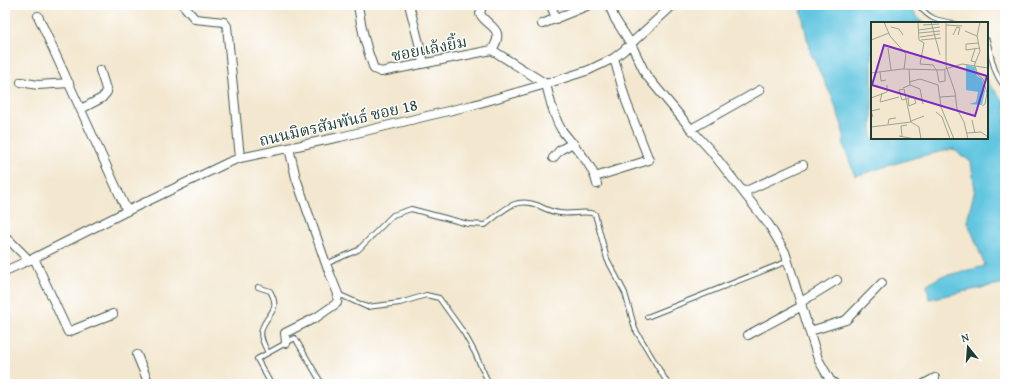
<svg xmlns="http://www.w3.org/2000/svg" width="1010" height="389" viewBox="0 0 1010 389" font-family="'Gentium Book Plus','Noto Serif Thai',serif">
	<rect width="100%" height="100%" fill="#fff"/>
	<filter id="ink" filterUnits="userSpaceOnUse"><feTurbulence type="fractalNoise" baseFrequency=".025" numOctaves="2"/><feDisplacementMap in="SourceGraphic" scale="8" xChannelSelector="R" yChannelSelector="G"/><feConvolveMatrix kernelMatrix="1 2 1 2 8 2 1 2 1" color-interpolation-filters="sRGB"/></filter>
	<filter id="wash" filterUnits="userSpaceOnUse"><feTurbulence type="fractalNoise" baseFrequency=".012" numOctaves="4" result="noise"/><feDisplacementMap in="SourceGraphic" scale="16" xChannelSelector="R" yChannelSelector="G"/><feGaussianBlur stdDeviation="0.9" result="paint"/><feColorMatrix in="noise" values="0 0 0 0 0 0 0 0 0 0 0 0 0 0 0 0 0 1.4 0 .05"/><feComposite in="paint" operator="in"/></filter>
	<g filter="url(#wash)">
		<rect width="100%" height="100%" fill="#f3e7cf"/>
		<path fill="#62c6e0" stroke="#40828a" d="M800,5H907L923,23H872V138H987V78L989,84L1005,102V283L929,299L927,285L940,277L985,266L973,235L967,221L975,189L971,162L953,149L917,157L855,176L844,146L842,125L832,97L810,52Z"/>
	</g>
	<g filter="url(#ink)">
		<g fill="none" stroke-linecap="round" stroke-linejoin="round">
			<g stroke="#3f564b" stroke-width="6">
				<path id="service" d="M918,5C930,19 935,20 953,23
					M987,40C992,58 993,73 1005,87
					M326,264L358,250L393,215L411,209L468,224L485,225C502,212 514,196 537,205C546,209 550,212 560,213C572,215 584,210 595,214L607,259L625,293L635,329L668,384
					M258,287L270,291C282,311 266,314 262,329C259,337 265,346 268,353
					M338,294L367,307L400,303L426,295L439,298L464,333L474,351L489,384
					M647,317L788,261
					M271,384L257,359L295,338L322,384"/>
			</g>
			<g stroke="#3f564b" stroke-width="10">
				<path id="minor" d="M183,5L195,19L224,22L227,26L240,158
					M358,5C361,27 366,48 374,69L381,72L492,50L546,84C550,99 553,116 561,129C573,146 592,162 597,184
					M411,5L410,8L424,63
					M482,5L480,14C489,28 506,28 492,50
					M551,5L556,19
					M609,5L615,19L631,44L646,75L691,129L711,151L769,225L785,252L818,359L830,380L835,384
					M38,16L127,211
					M542,24L589,5
					M21,82L38,85L69,83
					M81,109L102,98L107,92L100,70
					M691,129L760,90
					M553,158L560,150L573,143
					M595,177L649,160L626,101L614,58
					M744,192L803,165
					M5,236L29,260
					M34,258L68,332L113,314
					M5,271L34,258L127,211L227,163L240,158L340,137L473,105L546,84L589,70L614,58L623,51L673,5
					M801,302L837,280
					M810,331L846,320L882,283
					M748,335L802,306
					M286,343L285,333L317,317L337,303L338,294L326,264L296,178L289,148
					M137,355L149,384
					M924,384L935,378"/>
			</g>
			<use href="#service" stroke="#fff" stroke-width="4"/>
			<use href="#minor" stroke="#fff" stroke-width="8"/>
		</g>
	</g>
	<g text-anchor="middle" dominant-baseline="central" stroke-width="3" stroke-linejoin="round" paint-order="stroke">
		<g font-size="16" fill="#1f3d34" stroke="#fff">
			<text transform="translate(429 48) rotate(-11)">ซอยแล้งยิ้ม</text>
			<text transform="translate(338 122) rotate(-13)">ถนนมิตรสัมพันธ์ ซอย 18</text>
		</g>
	</g>
	<g transform="translate(871 22)">
		<rect width="117" height="117" fill="#f3e7cf"/>
		<path d="M95,43L104,45L106,54L111,57L114,69L111,83L98,82L105,80L107,70L95,68Z" fill="#62c6e0"/>
		<path fill="none" stroke="#9ea391" stroke-width="1" d="M13,0L19,14L35,32L33,47M47,0L48,18L53,21L49,42L62,43L66,49L68,60M60,0L69,33M75,0V44L84,70L86,87L93,100L97,117M52,3L68,2M75,3L91,4M20,5L28,7L32,13M48,8L69,5M94,9L106,14M48,11L69,9M82,13L86,5L89,6L87,13M49,15L69,12M0,18L18,11M50,18L70,16M108,21L95,22V28L109,26M17,26L20,48M104,27L100,39L105,40M103,44L109,29L106,14L109,0M104,44L107,53L112,57L116,71L114,82L111,84M9,50L10,59L15,58M0,51L31,47L71,48L91,42L117,46M38,60L49,57L67,63L70,85L83,117M68,60L74,59V48M39,63L49,67L52,82M32,66L39,63L38,47M11,71L9,80L28,75M69,75L85,74M0,76L16,70V63M35,77L37,76L43,75L45,81L38,84L37,76M65,90L71,95L79,117M2,95L0,89L9,87M101,98L104,111M40,99L53,94M40,100L48,105L50,117M17,102L18,97L25,96M0,105L40,100L35,77L33,67L28,68L31,78L35,77M96,111L110,110L117,115M28,114L44,117M31,114L30,104L36,103"/>
		<path fill="#7b2cbf" fill-opacity="0.15" stroke="#7b2cbf" stroke-width="2" d="M13,23L116,54L104,94L1,63Z"/>
		<rect width="117" height="117" fill="none" stroke="#1f3d34" stroke-width="2"/>
	</g>
	<rect width="1010" height="389" fill="none" stroke="#fff" stroke-width="20"/>
	<g transform="translate(968 347) rotate(343)" stroke="#ffffff" stroke-width="3" paint-order="stroke">
	<path d="M0-3L7 15L0 10L-7 15Z" fill="#1f3d34"/>
	<text y="-6" font-size="11" font-weight="bold" text-anchor="middle" fill="#1f3d34">N</text>
	</g>
</svg>
